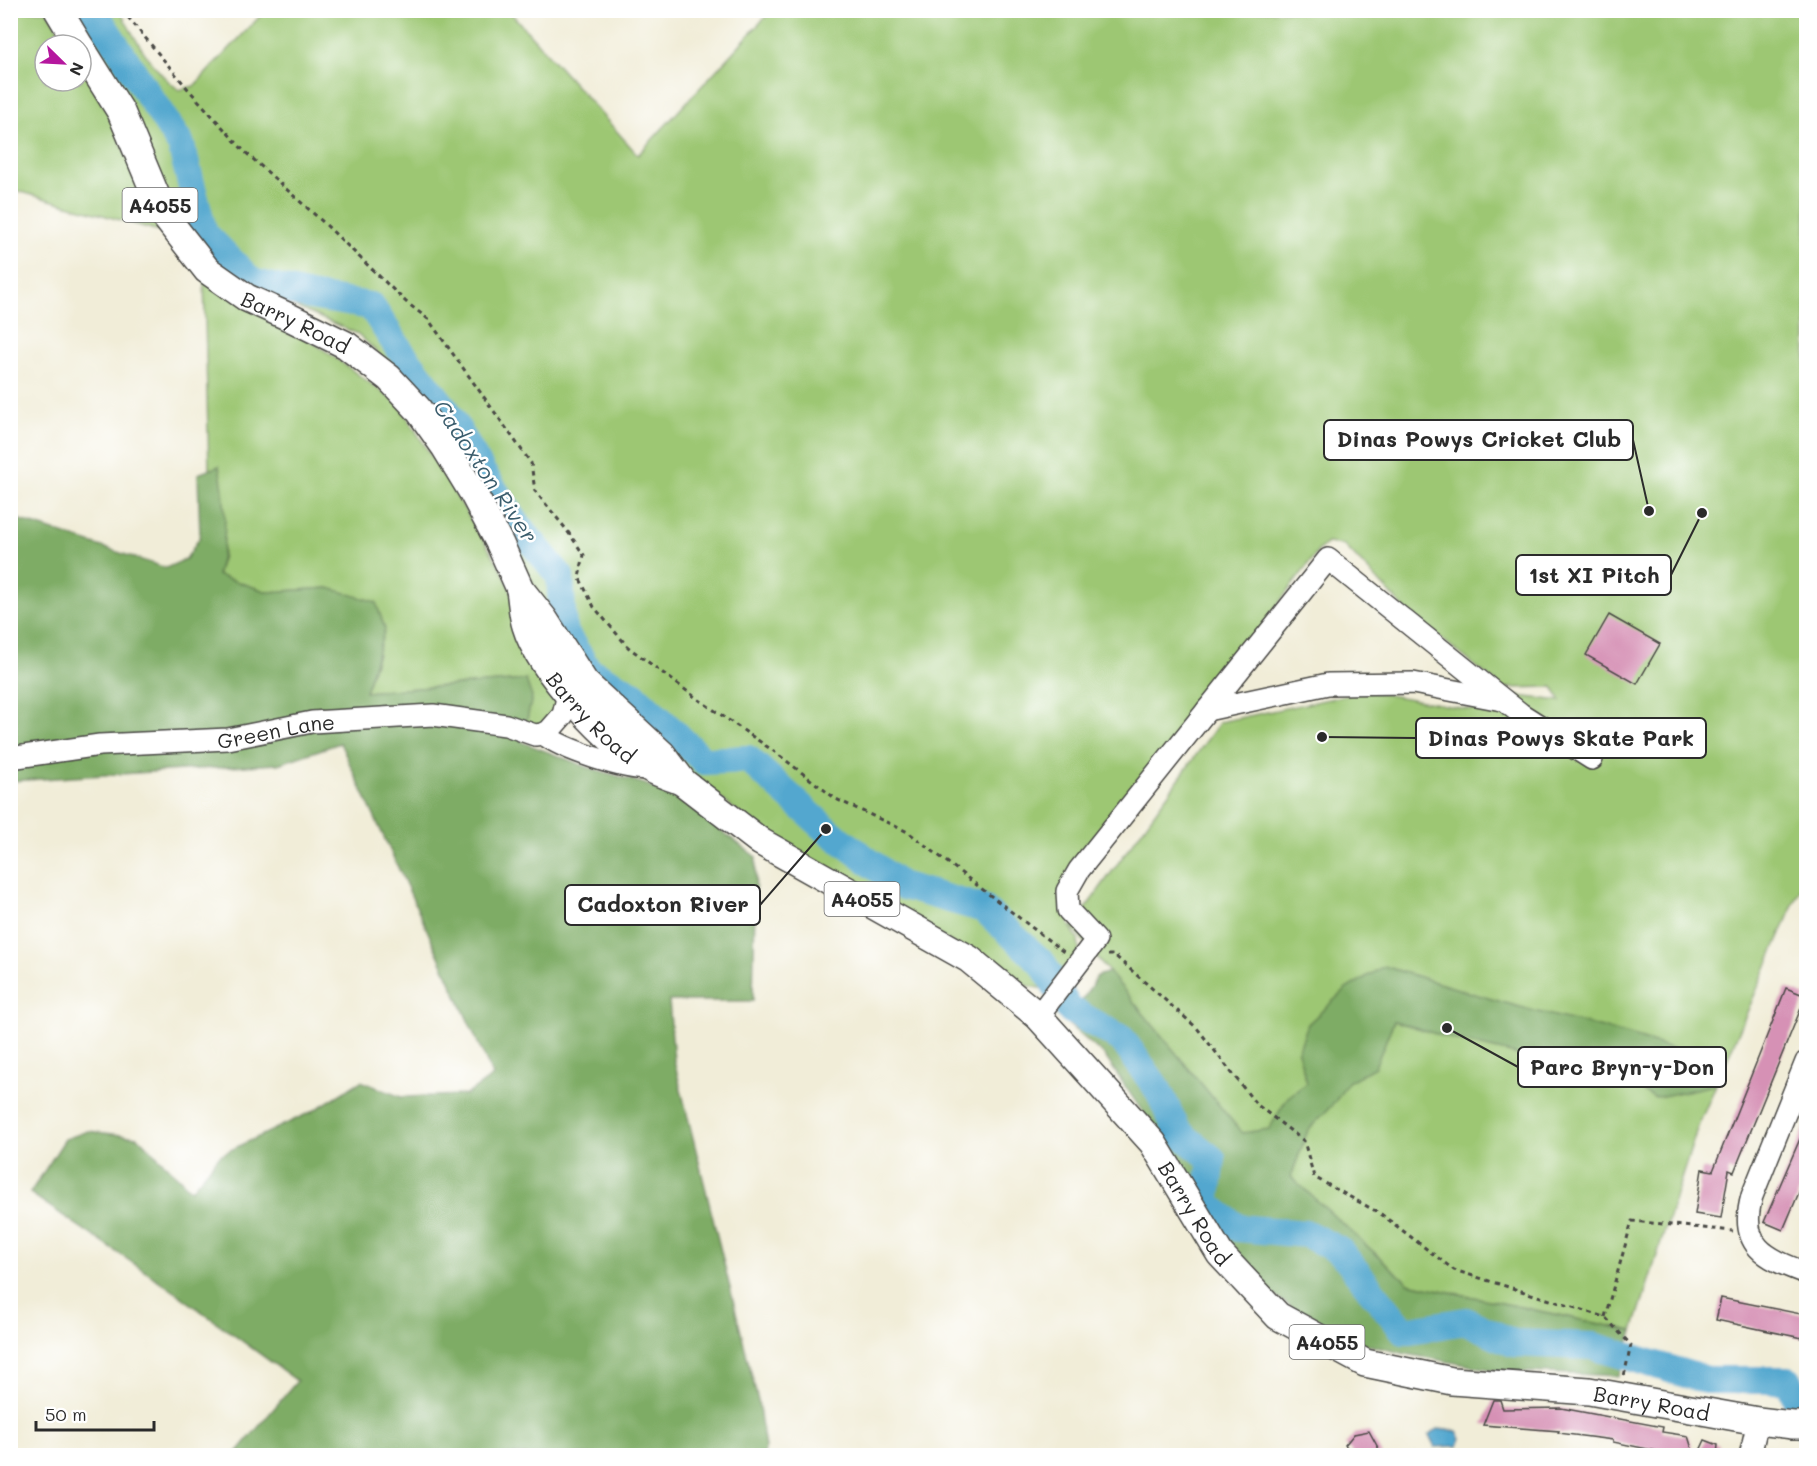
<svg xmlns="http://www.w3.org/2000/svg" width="1817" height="1466" viewBox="0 0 1817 1466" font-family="Mali,sans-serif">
	<rect width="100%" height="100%" fill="#fff"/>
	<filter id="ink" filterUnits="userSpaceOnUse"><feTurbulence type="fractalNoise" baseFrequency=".0167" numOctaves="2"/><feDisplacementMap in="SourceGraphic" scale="12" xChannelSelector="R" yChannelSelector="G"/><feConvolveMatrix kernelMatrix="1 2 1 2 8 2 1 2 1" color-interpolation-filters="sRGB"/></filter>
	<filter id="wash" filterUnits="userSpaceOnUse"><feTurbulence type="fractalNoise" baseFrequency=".008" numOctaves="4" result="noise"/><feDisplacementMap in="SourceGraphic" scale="24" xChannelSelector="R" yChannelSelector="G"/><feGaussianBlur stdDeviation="1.35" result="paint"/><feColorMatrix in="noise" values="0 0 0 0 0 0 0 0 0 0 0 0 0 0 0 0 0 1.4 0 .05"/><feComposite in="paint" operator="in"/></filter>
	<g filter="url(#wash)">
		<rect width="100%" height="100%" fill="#f1edd8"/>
		<path fill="#9dc773" stroke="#64794f" stroke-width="1.5" d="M10,11H47L68,45H45V81H81V67L106,109L159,231L11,189Z
			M67,11H120C135,39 153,71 179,90L194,86L265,11H509L638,155L771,11H1806V880L1796,898L1697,1129L1633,1331L1408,1283L1241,1133L1072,927L1220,722L1367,691L1472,710L1497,705L1508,695L1561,701L1553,687L1503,688L1407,611L1344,545L1327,543L1319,550L1282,599L1185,733L1076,867L1069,924L1078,940L1079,951L1060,981L1044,989L1024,985L763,832L693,776L615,704L543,603L514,546L378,353L358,334L251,288L215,261L175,209Z
			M204,280L317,345L399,404L501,568L557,697V712L544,725L526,726V680L365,692L378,654L329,588L268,592L217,575L223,556L219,467L209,470Z"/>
		<path fill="#7eac65" stroke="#546c48" stroke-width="1.5" d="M219,466C226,501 228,541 217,575L268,592L329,588L376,602L385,629L365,692L526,680L532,697L522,742L587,767L645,784L688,805L756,857L753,1001H669L674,1061L758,1401L765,1448L764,1455H235L297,1381L168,1287L30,1193L65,1139L88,1131L138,1137L191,1190L220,1155L313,1111L361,1081L401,1097L466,1095L493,1076L423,921L340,743L278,764L11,781V517L166,568L186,559L200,537L198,474Z
			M1384,966C1436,982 1487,999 1539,1012C1597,1027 1656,1039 1711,1064L1715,1085L1654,1098L1629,1082L1583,1078L1536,1059L1452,1039L1394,1021L1375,1067L1348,1082L1335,1102L1308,1130L1291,1177L1408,1283L1633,1331L1619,1376L1500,1371L1406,1354L1339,1338L1247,1278L1180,1167L1104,1055L1068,1024L1097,976L1109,972L1242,1133L1269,1129L1288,1097L1307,1083L1298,1052L1308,1024L1346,989Z"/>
		<path fill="#53a7cf" stroke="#3f697d" stroke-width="1.5" d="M1437,1429L1457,1431L1461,1438L1458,1446L1435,1447L1429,1435Z"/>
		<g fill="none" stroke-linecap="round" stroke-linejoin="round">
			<path stroke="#53a7cf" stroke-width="28" d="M93,10L181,145L204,233L252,282L310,296L371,306L399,349L447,411L482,472L519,527L560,576L563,630L588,670L633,694L704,761L748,759L826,829L900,885L984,909L1043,964L1069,1009L1122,1039L1158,1090L1178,1132L1212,1159L1206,1204L1238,1228L1307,1234L1340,1251L1404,1331L1466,1321L1513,1343L1593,1346L1706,1380H1789L1806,1426"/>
		</g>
		<g id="blocks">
			<path fill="#d691b5" d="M1609,615L1660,644L1637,684L1586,655Z
				M1786,988L1806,996L1734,1172L1729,1170L1721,1218L1695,1214L1702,1169L1713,1171Z
				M1806,1125V1176L1783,1230L1764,1222Z
				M1721,1298L1806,1315L1802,1338L1716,1320Z
				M1493,1400H1500L1503,1409L1561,1408L1663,1427L1662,1432L1688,1436L1694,1455H1677L1613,1442V1440L1558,1433L1559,1431L1483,1425Z
				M1369,1431L1382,1455H1355L1345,1445L1354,1434Z
				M1705,1440L1718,1445L1717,1455H1698Z"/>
		</g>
	</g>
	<g filter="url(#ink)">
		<use href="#blocks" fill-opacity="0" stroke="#494845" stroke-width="1.5"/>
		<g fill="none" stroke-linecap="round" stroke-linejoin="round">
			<g stroke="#494845" stroke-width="24">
				<g id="minor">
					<path d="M1207,710L1328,684L1413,683L1502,700"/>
					<path d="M543,734C564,750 623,769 649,769"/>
					<path id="s1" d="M10,758L100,745L228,739L312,722L433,715L506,725L535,735L543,734L549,731L563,715L568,694"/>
					<path d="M1038,1016L1096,940L1068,910L1067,891L1079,870L1328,559L1521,714L1592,759"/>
					<path d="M1806,1062L1752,1196C1738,1246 1765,1258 1806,1273"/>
					<path d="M1750,1456L1758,1421"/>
				</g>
			</g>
			<g stroke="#494845" stroke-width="30">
				<g id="major">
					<path d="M58,10L79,45"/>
					<path id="s2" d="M81,48L121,112L164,215L207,270L247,298L289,317L346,345L389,378L418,409L445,447L473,493L500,544L520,589L544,619L585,683L662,754L684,783L761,842L969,959L1038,1016L1153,1143L1220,1254L1278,1316L1365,1363L1452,1381L1589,1391L1758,1421L1793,1425H1806"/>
					<path id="s3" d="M520,590C522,601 522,614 526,626C539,670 611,748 651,769C660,774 671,777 681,781"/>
				</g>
			</g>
			<path stroke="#494845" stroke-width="3" stroke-dasharray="4.5 4.5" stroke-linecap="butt" d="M122,10L188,89L244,151L323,222L406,302L428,319L531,463L535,491L566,529L584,555L579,577L594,607L628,647L695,697L775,752L836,799L908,832L1065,953
				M1108,955H1114L1197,1028L1256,1104L1304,1141L1314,1177L1381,1214L1454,1270L1605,1317L1631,1345L1624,1376
				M1605,1317L1632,1221L1733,1231
				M1770,1449L1801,1456"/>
			<use href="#minor" stroke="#fff" stroke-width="21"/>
			<use href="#major" stroke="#fff" stroke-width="27"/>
		</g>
	</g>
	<g text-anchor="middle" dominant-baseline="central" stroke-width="5" stroke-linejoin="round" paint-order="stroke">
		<g fill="#fff" stroke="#6b6b6b" stroke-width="1.5">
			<rect x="122.5" y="188" width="75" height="34" rx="4.5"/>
			<rect x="824.5" y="882" width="75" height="34" rx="4.5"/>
			<rect x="1289.5" y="1325" width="75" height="34" rx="4.5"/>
		</g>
		<g font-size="20" font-weight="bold" fill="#2b2b2b">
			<text x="160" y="205">A4055</text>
			<text x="862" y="899">A4055</text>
			<text x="1327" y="1342">A4055</text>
		</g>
		<g font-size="21" fill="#2b2b2b" stroke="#fff">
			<text stroke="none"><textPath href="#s2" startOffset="360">Barry Road</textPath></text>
			<text stroke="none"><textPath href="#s3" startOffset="150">Barry Road</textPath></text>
			<text stroke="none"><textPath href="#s1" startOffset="268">Green Lane</textPath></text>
			<text stroke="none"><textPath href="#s2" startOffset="1653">Barry Road</textPath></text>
			<text stroke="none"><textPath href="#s2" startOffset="2175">Barry Road</textPath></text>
		</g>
		<g font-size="22" font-style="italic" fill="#3b5d6d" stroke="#fff">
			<text transform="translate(486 471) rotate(56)">Cadoxton River</text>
		</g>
	</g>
	<path fill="none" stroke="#2b2b2b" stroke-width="2" d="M1649 511L1633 440M1702 513L1671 575M1322 737L1416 738M826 829L760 905M1447 1028L1518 1067"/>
	<g fill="#2b2b2b" stroke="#fff" stroke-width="2">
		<circle cx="1649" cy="511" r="6"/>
		<circle cx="1702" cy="513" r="6"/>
		<circle cx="1322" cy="737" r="6"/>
		<circle cx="826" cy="829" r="6"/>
		<circle cx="1447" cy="1028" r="6"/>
	</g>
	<g fill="#fff" stroke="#2b2b2b" stroke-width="2">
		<rect x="1324" y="420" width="309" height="40" rx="6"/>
		<rect x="1516" y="555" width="155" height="40" rx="6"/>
		<rect x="1416" y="718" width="290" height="40" rx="6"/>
		<rect x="565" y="885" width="195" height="40" rx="6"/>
		<rect x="1518" y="1047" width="208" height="40" rx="6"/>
	</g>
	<g font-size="22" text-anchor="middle" font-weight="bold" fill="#2b2b2b">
		<text x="1479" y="447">Dinas Powys Cricket Club</text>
		<text x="1594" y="583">1st XI Pitch</text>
		<text x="1561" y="746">Dinas Powys Skate Park</text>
		<text x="663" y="912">Cadoxton River</text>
		<text x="1622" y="1075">Parc Bryn-y-Don</text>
	</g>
	<rect width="1817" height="1466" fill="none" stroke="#fff" stroke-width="36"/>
	<g transform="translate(63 63) rotate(114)"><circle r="28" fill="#ffffff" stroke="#aaaaaa" stroke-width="1.5"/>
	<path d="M0-4.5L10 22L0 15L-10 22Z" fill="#b5179e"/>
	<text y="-9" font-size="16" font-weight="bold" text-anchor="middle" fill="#2b2b2b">N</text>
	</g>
	<path d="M36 1421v9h118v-9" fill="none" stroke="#2b2b2b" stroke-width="3"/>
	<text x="45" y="1421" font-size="18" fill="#2b2b2b" stroke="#ffffff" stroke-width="4.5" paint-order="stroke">50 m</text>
</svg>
